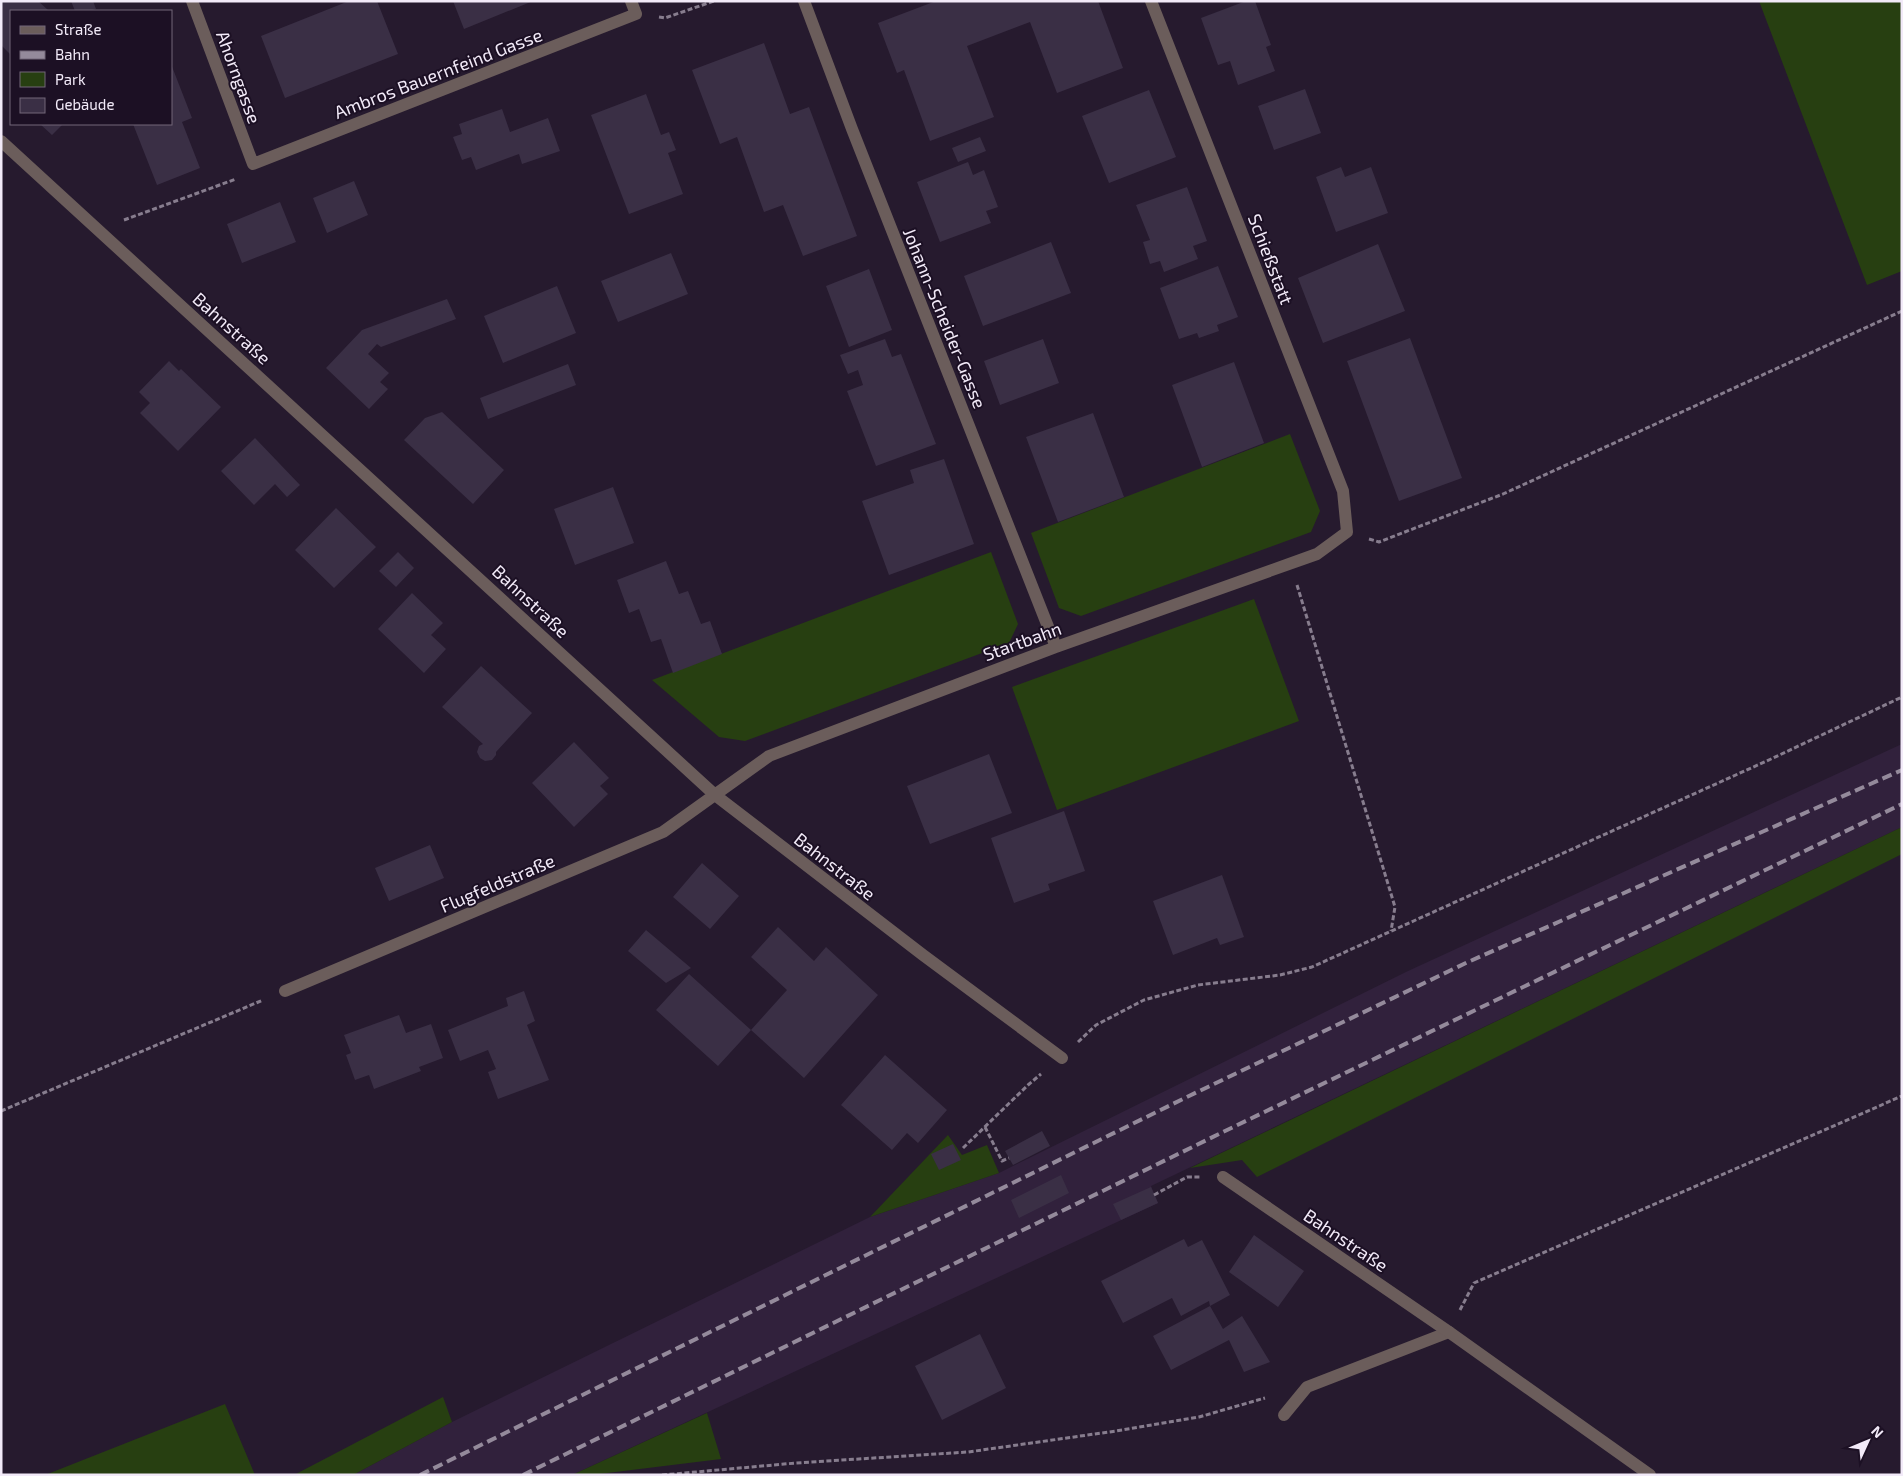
<svg xmlns="http://www.w3.org/2000/svg" width="1903" height="1476" viewBox="0 0 1903 1476" font-family="'Exo 2',sans-serif">
	<rect width="100%" height="100%" fill="#261a2e"/>
	<path fill="#31213c" d="M1902,744V827L1151,1186L1158,1203L572,1475H353L452,1422L870,1217L999,1173L1408,971Z"/>
	<path fill="#273f11" d="M1759,1H1902V271L1867,285Z
		M1290,434L1320,511L1311,532L1081,616L1059,608L1031,533Z
		M991,552L1018,624L1009,643L745,741L719,737L652,680Z
		M1254,599L1299,721L1057,810L1012,687Z
		M1902,827V854L1257,1177L1242,1160L1190,1168Z
		M948,1135L962,1155L987,1145L999,1173L870,1217Z
		M443,1397L452,1422L353,1475H294Z
		M225,1404L255,1475H45Z
		M707,1413L721,1459L591,1475H572Z"/>
	<path fill="#3a2f45" d="M1,1H38L48,10L11,11V55L1,45Z
		M71,1H93L96,9L89,11H75Z
		M349,1H377L398,54L285,98L261,36Z
		M453,1H533L464,29Z
		M936,1H1098L1123,68L1057,93L1030,22L967,46L994,117L930,141L904,70L897,73L878,23Z
		M1246,1H1255L1271,45L1266,47L1275,71L1238,85L1230,61L1218,65L1201,18Z
		M764,43L790,114L809,107L857,236L803,256L783,205L764,212L737,137L720,144L692,70Z
		M171,64L192,118L182,122L200,168L157,185L133,124H171Z
		M1305,89L1321,133L1274,150L1258,106Z
		M1149,90L1176,157L1109,183L1082,116Z
		M646,94L661,135L669,132L676,150L668,153L683,194L629,214L591,115Z
		M502,109L510,132L548,118L560,151L522,164L519,154L476,170L471,157L462,160L453,137L462,134L459,124Z
		M40,124H63L52,135Z
		M980,137L986,151L958,162L952,148Z
		M968,162L973,175L984,170L998,207L986,211L991,223L940,242L917,182Z
		M1341,167L1345,177L1371,167L1388,213L1336,232L1316,177Z
		M354,181L368,215L327,233L313,198Z
		M1187,187L1207,241L1193,246L1198,259L1164,272L1160,261L1150,264L1143,242L1150,240L1136,205Z
		M280,202L296,242L242,263L227,224Z
		M1051,242L1071,293L983,326L964,276Z
		M1378,244L1405,311L1323,343L1298,278Z
		M671,253L688,294L618,322L601,281Z
		M1218,266L1238,317L1217,325L1219,331L1199,338L1197,333L1179,339L1160,288Z
		M869,269L892,330L849,347L826,286Z
		M557,286L576,333L503,363L484,316Z
		M447,299L456,319L381,347L377,344L368,354L389,373L380,382L388,389L369,409L326,368L362,330Z
		M1410,338L1462,478L1399,501L1347,361Z
		M885,339L892,357L901,354L936,444L876,466L847,391L863,385L858,370L848,374L840,355Z
		M1043,339L1059,383L1000,405L984,361Z
		M169,361L179,371L181,369L221,407L178,451L140,413L150,403L139,392Z
		M1234,362L1264,443L1202,467L1172,385Z
		M568,364L576,385L488,419L480,398Z
		M442,412L504,470L473,504L404,440L425,418Z
		M1093,413L1124,497L1058,522L1026,437Z
		M255,438L300,485L287,497L275,484L254,505L221,471Z
		M944,459L974,544L889,575L862,501L914,483L910,470Z
		M613,487L634,543L575,565L554,509Z
		M336,508L376,547L334,588L295,550Z
		M398,552L414,568L396,587L379,571Z
		M666,561L679,594L688,591L701,624L710,621L722,654L673,673L661,639L651,642L639,609L629,613L617,580Z
		M412,593L443,623L431,635L446,649L424,673L378,629Z
		M481,666L532,713L496,752V755L492,760L485,761L480,758L477,752L479,746L483,744L442,707Z
		M574,742L609,778L600,786L608,794L574,827L532,783Z
		M989,754L1012,813L930,844L907,786Z
		M1064,811L1085,871L1048,884L1050,890L1014,903L991,838Z
		M430,845L444,878L389,901L375,868Z
		M702,863L739,896L710,929L673,897Z
		M1222,875L1244,937L1220,945L1217,938L1173,955L1153,901Z
		M778,927L814,961L826,947L878,995L804,1078L751,1030L787,990L751,957Z
		M646,930L691,968L666,983L628,951Z
		M689,974L751,1030L718,1066L656,1010Z
		M524,991L535,1021L527,1025L549,1080L498,1099L488,1072L496,1069L488,1050L460,1061L448,1030L508,1006L506,998Z
		M399,1015L406,1033L431,1024L443,1058L419,1067L421,1071L374,1089L369,1075L355,1080L346,1055L351,1053L344,1035Z
		M885,1055L947,1110L918,1143L907,1133L892,1150L841,1105Z
		M1042,1131L1050,1146L1013,1165L1005,1151Z
		M953,1144L961,1160L939,1170L931,1154Z
		M1061,1175L1069,1193L1019,1218L1011,1200Z
		M1151,1187L1158,1203L1121,1220L1113,1204Z
		M1254,1235L1304,1271L1278,1307L1229,1272Z
		M1184,1239L1188,1247L1202,1240L1230,1295L1210,1306L1209,1301L1181,1316L1172,1298L1123,1323L1101,1281Z
		M1210,1306L1223,1329L1242,1316L1270,1362L1244,1372L1229,1340L1171,1370L1153,1336Z
		M980,1334L1006,1388L942,1420L915,1366Z"/>
	<g fill="none" stroke-linecap="round" stroke-linejoin="round">
		<path stroke="#877d8e" stroke-width="3" stroke-dasharray="5 2.5" stroke-linecap="butt" d="M659,17L665,18L714,1
			M124,220L236,179
			M1369,539L1379,542L1503,494L1902,311
			M1297,585L1395,907L1391,931
			M1078,1042L1096,1025L1144,1000L1198,985L1280,975L1312,967L1771,759L1902,697
			M1,1111L263,1000
			M985,1127L1002,1161L1009,1158
			M963,1148L1028,1085L1041,1074
			M1154,1195L1187,1177H1200
			M1460,1310L1474,1283L1902,1096
			M662,1475L796,1463L968,1452L1116,1431L1199,1417L1265,1398"/>
		<path stroke="#6b5d5b" stroke-width="12" d="M1284,1415L1307,1387L1449,1332"/>
		<path stroke="#6b5d5b" stroke-width="12" d="M192,1L253,164L636,14L631,1
			M804,1L852,129L1056,647
			M1,141L715,795L923,955L1062,1058
			M285,991L663,832L769,756L1056,647L1317,554L1347,532L1343,491L1151,1
			M1223,1177L1449,1332L1650,1475"/>
		<path stroke="#948a9b" stroke-width="4" stroke-dasharray="10 5" stroke-linecap="butt" d="M420,1475L1189,1096L1468,962L1902,770
			M523,1475L1223,1132L1902,804"/>
	</g>
	<g text-anchor="middle" dominant-baseline="central" stroke-width="4" stroke-linejoin="round" paint-order="stroke">
		<g font-size="18" fill="#f2eaf8" stroke="#1c1024">
			<text transform="translate(438 73) rotate(-21)">Ambros Bauernfeind Gasse</text>
			<text transform="translate(239 77) rotate(70)">Ahorngasse</text>
			<text transform="translate(1271 259) rotate(69)">Schießstatt</text>
			<text transform="translate(945 318) rotate(68)">Johann-Scheider-Gasse</text>
			<text transform="translate(232 328) rotate(42)">Bahnstraße</text>
			<text transform="translate(531 601) rotate(43)">Bahnstraße</text>
			<text transform="translate(1022 641) rotate(-20)">Startbahn</text>
			<text transform="translate(835 866) rotate(38)">Bahnstraße</text>
			<text transform="translate(497 883) rotate(-23)">Flugfeldstraße</text>
			<text transform="translate(1346 1240) rotate(34)">Bahnstraße</text>
		</g>
	</g>
	<rect width="1903" height="1476" fill="none" stroke="#f2eaf8" stroke-width="5"/>
	<rect x="10" y="10" width="162" height="115" fill="#1c1024" stroke="#726779"/>
	<rect x="20" y="26" width="25" height="8" fill="#6b5d5b" stroke="#726779"/>
	<text x="55" y="35" font-size="15" fill="#f2eaf8">Straße</text>
	<rect x="20" y="51" width="25" height="8" fill="#948a9b" stroke="#726779"/>
	<text x="55" y="60" font-size="15" fill="#f2eaf8">Bahn</text>
	<rect x="20" y="72" width="25" height="15" fill="#273f11" stroke="#726779"/>
	<text x="55" y="85" font-size="15" fill="#f2eaf8">Park</text>
	<rect x="20" y="98" width="25" height="15" fill="#3a2f45" stroke="#726779"/>
	<text x="55" y="110" font-size="15" fill="#f2eaf8">Gebäude</text>
	<g transform="translate(1868 1441) rotate(46)" stroke="#1c1024" stroke-width="4" paint-order="stroke">
	<path d="M0-4L9 19L0 12L-9 19Z" fill="#f2eaf8"/>
	<text y="-8" font-size="14" font-weight="bold" text-anchor="middle" fill="#f2eaf8">N</text>
	</g>
</svg>
